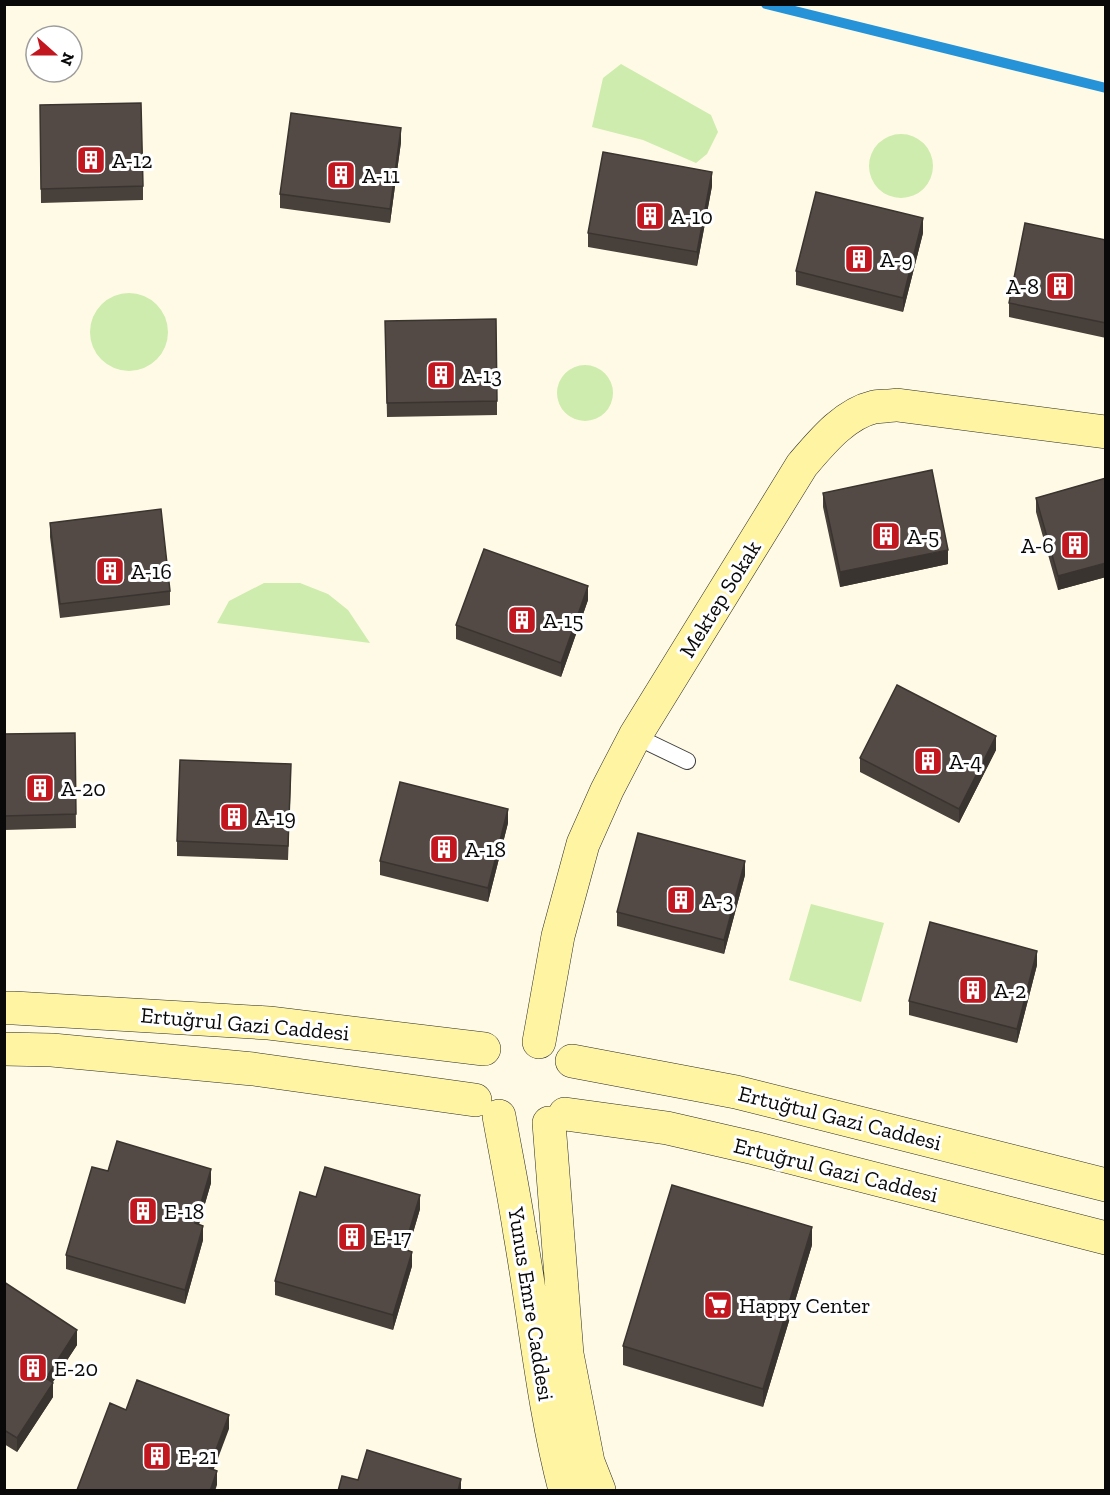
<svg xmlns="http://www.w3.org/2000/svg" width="1110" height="1495" viewBox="0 0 1110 1495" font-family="'Zilla Slab',serif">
	<rect width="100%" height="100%" fill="#fffae6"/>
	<path fill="#ceecad" d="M621,64L711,115L718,132L707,154L696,163L643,140L592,127L603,78Z
		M869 166a32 32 0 1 1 64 0a32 32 0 1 1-64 0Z
		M90 332a39 39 0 1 1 78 0a39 39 0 1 1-78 0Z
		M557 393a28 28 0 1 1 56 0a28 28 0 1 1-56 0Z
		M264,583H300L328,594L348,610L370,643L217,623L229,601Z
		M811,904L884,923L861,1002L789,980Z"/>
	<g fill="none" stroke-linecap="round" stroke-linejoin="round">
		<path stroke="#2692d8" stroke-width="10" d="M766,4L1106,88"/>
		<g stroke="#3c3c3c" stroke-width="18">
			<path id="lane" d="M635,736L687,761"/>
		</g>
		<g stroke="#2b2b2b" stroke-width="34">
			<path id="secondary" d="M4,1008H14L269,1023L484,1049
				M539,1042L558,936L583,844L607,790L635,736L802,465C821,443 844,414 874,407C881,406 889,406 897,405L1106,432
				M4,1049L52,1050L253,1069L475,1100
				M572,1061L736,1092L1106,1185
				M565,1114L667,1128L754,1148L1106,1238
				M499,1116C506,1155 514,1194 520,1234C535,1319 543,1406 565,1490
				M549,1123L567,1354L588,1462L599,1490"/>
		</g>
		<use href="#lane" stroke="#fff" stroke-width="16"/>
		<use href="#secondary" stroke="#fff4a1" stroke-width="33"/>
	</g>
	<path fill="#47403b" d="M40,105L143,186V200L41,203Z
		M401,142L390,223L280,208V194Z
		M712,186L697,266L588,247V233Z
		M923,233L903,312L796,285V271Z
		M1106,240V338L1009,317V303Z
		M385,321L497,401V415L387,417Z
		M1106,478V577L1058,590L1036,512V498Z
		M823,493L948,564L840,587L823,507Z
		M50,523L170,591V605L60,618L50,537Z
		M588,600L561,677L456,639V625Z
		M75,733L76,828L4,830V734Z
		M996,750L959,823L860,772V758Z
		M291,778L288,860L177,856V841Z
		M508,823L488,902L380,875V861Z
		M745,875L724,954L617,926V912Z
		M1037,965L1017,1043L909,1015V1001Z
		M108,1171L211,1183L199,1224L203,1240L185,1304L66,1269V1255Z
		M316,1197L420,1209L408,1250L412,1266L393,1330L275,1295V1281Z
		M812,1245L763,1407L623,1365V1346Z
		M4,1282L77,1345L53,1382V1397L17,1452L4,1444Z"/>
	<path fill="#3a3430" d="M401,128V142L390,223V209Z
		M712,172V186L697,266V252Z
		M923,218V233L903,312V298Z
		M948,550V564L840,587V572Z
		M1106,563V577L1058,590V576Z
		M588,586V600L561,677V663Z
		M996,736V750L959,823V809Z
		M508,809V823L488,902V888Z
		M745,861V875L724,954V940Z
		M1037,951V965L1017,1043V1029Z
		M211,1169V1183L195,1238V1223Z
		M420,1195V1209L404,1263V1249Z
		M203,1226V1240L185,1304V1290Z
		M812,1227V1245L763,1407V1389Z
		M412,1252V1266L393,1330V1315Z
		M77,1330V1345L46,1392V1378Z
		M53,1383V1397L17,1452V1438Z
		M229,1415V1429L209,1482V1468Z
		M217,1471V1485L215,1491H210Z
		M461,1479V1491H458Z"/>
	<path fill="#534a45" stroke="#3a3430" stroke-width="1.5" d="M141,103L143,186L41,189L40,105Z
		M291,113L401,128L390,209L280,194Z
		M603,152L712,172L697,252L588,233Z
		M816,192L923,218L903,298L796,271Z
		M1025,223L1106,240V323L1009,303Z
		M496,319L497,401L387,403L385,321Z
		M932,470L948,550L840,572L823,493Z
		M1106,478V563L1058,576L1036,498Z
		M161,509L170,591L60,604L50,523Z
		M484,549L588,586L561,663L456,625Z
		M897,685L996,736L959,809L860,758Z
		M75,733L76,814L4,816V734Z
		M180,760L291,764L288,846L177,841Z
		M400,782L508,809L488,888L380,861Z
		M638,833L745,861L724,940L617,912Z
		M930,922L1037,951L1017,1029L909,1001Z
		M117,1141L211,1169L195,1223L203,1226L185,1290L66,1255L92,1167L108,1171Z
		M325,1167L420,1195L404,1249L412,1252L393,1315L275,1281L300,1192L316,1197Z
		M672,1185L812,1227L763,1389L623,1346Z
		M4,1282L77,1330L46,1378L53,1383L17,1438L4,1430Z
		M137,1380L229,1415L209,1468L217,1471L210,1491H80L77,1490L110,1403L126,1410Z
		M367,1450L461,1479L458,1491H338L342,1476L358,1480Z"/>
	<defs>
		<g id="building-square" transform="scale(1.5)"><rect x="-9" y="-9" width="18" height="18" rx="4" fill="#c31720" stroke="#fff"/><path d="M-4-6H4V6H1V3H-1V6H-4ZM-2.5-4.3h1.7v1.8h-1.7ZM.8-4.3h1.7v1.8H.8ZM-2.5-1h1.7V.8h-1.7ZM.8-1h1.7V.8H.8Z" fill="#fff"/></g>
		<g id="supermarket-square" transform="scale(1.5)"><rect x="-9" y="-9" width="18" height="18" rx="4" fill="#c31720" stroke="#fff"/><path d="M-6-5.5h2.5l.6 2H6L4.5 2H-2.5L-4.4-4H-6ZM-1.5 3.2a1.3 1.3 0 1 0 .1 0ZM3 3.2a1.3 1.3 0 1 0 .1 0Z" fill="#fff"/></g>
	</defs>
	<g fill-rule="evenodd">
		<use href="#building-square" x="91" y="160"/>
		<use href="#building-square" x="341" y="175"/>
		<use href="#building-square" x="650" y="216"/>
		<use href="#building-square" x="859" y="259"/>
		<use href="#building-square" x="1060" y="286"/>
		<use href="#building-square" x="441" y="375"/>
		<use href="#building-square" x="886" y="536"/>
		<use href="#building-square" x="1075" y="545"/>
		<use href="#building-square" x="110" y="571"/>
		<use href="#building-square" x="522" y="620"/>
		<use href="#building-square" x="928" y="761"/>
		<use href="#building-square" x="40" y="788"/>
		<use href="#building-square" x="234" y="817"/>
		<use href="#building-square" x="444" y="849"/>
		<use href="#building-square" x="681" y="900"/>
		<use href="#building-square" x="973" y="990"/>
		<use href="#building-square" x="143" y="1211"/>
		<use href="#building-square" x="352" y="1237"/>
		<use href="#supermarket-square" x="718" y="1305"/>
		<use href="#building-square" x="33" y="1368"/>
		<use href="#building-square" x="157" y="1456"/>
	</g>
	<g text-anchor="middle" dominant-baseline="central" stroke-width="6" stroke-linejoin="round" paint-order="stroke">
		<g font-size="22" fill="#090909" stroke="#fff" text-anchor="start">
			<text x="112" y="160">A-12</text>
			<text x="362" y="175">A-11</text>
			<text x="671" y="216">A-10</text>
			<text x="880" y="259">A-9</text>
			<text x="1039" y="286" text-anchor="end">A-8</text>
			<text x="462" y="375">A-13</text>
			<text x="907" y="536">A-5</text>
			<text x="1054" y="545" text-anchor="end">A-6</text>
			<text x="131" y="571">A-16</text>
			<text x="543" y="620">A-15</text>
			<text x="949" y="761">A-4</text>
			<text x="61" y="788">A-20</text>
			<text x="255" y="817">A-19</text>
			<text x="465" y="849">A-18</text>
			<text x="702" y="900">A-3</text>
			<text x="994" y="990">A-2</text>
			<text x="164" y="1211">E-18</text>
			<text x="373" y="1237">E-17</text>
			<text x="739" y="1305">Happy Center</text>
			<text x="54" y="1368">E-20</text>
			<text x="178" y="1456">E-21</text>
		</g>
		<g font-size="22" fill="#090909" stroke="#fff">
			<text transform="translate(720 599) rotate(-58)">Mektep Sokak</text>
			<text transform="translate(245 1024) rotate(5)">Ertuğrul Gazi Caddesi</text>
			<text transform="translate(840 1118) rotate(14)">Ertuğtul Gazi Caddesi</text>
			<text transform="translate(836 1170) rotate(14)">Ertuğrul Gazi Caddesi</text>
			<text transform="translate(531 1304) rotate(81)">Yunus Emre Caddesi</text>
		</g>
	</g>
	<rect width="1110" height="1495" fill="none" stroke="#090909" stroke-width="12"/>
	<g transform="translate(54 54) rotate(111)"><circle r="28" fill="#ffffff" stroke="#9d9d9d" stroke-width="1.5"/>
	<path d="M0-4.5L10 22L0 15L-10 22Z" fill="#c31720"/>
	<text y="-9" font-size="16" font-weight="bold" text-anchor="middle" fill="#090909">N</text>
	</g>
</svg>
